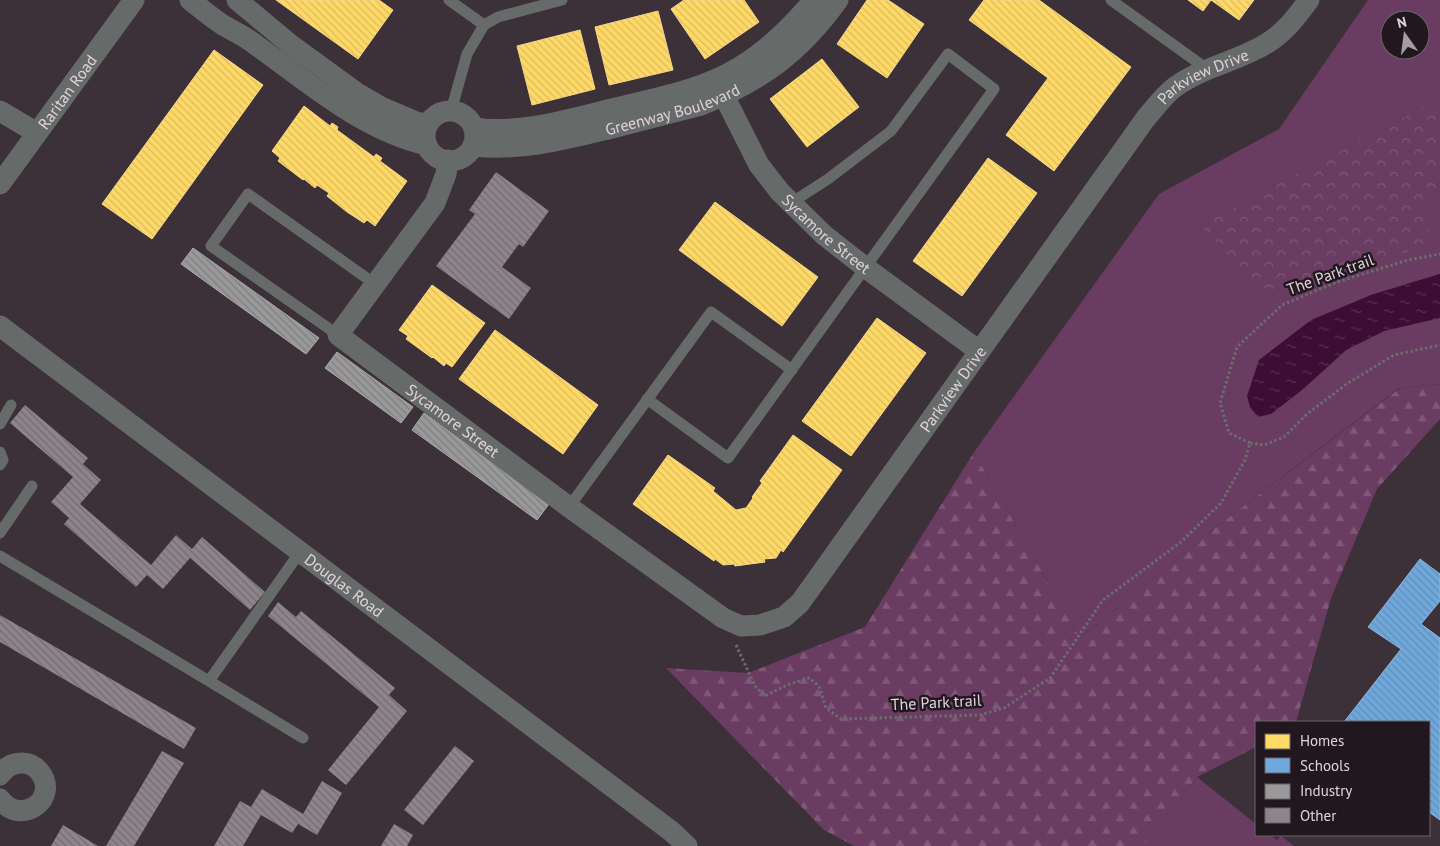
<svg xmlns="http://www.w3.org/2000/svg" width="1440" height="846" viewBox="0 0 1440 846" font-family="'PT Sans',sans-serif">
	<defs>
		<pattern id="forest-firs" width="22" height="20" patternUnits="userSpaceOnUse" patternTransform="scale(1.25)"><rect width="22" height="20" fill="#6a3c61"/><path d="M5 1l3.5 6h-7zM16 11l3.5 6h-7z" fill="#7f5777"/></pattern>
		<pattern id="park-crowns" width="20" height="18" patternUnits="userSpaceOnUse" patternTransform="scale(1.25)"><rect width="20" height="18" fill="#6a3c61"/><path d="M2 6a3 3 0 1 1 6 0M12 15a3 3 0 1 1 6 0" fill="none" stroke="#7f5777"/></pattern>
		<pattern id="water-ripples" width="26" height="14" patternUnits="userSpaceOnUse" patternTransform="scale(1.25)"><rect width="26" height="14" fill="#3d0d36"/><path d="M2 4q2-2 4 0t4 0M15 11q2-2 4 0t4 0" fill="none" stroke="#592f53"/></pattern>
		<pattern id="homes-back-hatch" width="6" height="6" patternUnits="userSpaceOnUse" patternTransform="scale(1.25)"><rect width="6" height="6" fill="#ffd966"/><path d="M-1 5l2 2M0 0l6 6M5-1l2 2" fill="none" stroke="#daba5f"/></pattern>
		<pattern id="schools-back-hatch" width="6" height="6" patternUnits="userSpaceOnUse" patternTransform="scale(1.25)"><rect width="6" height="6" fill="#6fa8dc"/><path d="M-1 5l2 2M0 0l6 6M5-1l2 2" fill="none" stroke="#648eb6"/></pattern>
		<pattern id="industry-back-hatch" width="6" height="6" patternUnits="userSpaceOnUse" patternTransform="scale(1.25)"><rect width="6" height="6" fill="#999"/><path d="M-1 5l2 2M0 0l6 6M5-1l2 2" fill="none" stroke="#807e7f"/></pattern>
		<pattern id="building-back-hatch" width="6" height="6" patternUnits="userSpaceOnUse" patternTransform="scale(1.25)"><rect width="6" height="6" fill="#8e848c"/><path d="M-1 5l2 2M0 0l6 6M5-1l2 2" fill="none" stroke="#746c72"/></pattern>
	</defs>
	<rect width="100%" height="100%" fill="#3c3039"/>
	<path fill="#6a3c61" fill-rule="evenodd" d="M1368,0H1440V274L1371,295L1302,390L1346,350L1384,331L1437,317L1440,318V384L1399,388L1220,524L1080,638L974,452L1159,194L1279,129ZM1390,20H1420V50H1390Z
		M1197,777L1256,824V835H1270L1277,840L1281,836L1294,846H1143Z"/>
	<path fill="url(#forest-firs)" d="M1440,384V419L1377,489L1331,598L1296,722H1256V747L1197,777L1143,846H854L824,830L666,668L748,673L865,627L974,452L1080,638L1220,524L1400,388Z"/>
	<path fill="url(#park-crowns)" d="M1433,102L1440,113V193L1421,201L1431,243L1293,294L1286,279L1277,282L1280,291L1273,293L1254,285L1201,225Z"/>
	<path fill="url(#water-ripples)" d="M1440,274V318L1384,331L1346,350L1302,390L1271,414L1258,417L1250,407L1247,396L1259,360L1311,320L1371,295Z"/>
	<path fill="url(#homes-back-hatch)" stroke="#f6d78a" d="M276,0H379L393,10L358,59Z
		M684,0H744L759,22L705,59L671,9Z
		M867,0H888L924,24L887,78L837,44Z
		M984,0H1039L1131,67L1054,171L1006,135L1048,78L969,20Z
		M1188,0H1211L1203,11Z
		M1211,0H1254L1239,20Z
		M658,11L673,70L609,85L595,27Z
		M580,30L595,89L532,105L517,46Z
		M214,50L263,85L152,239L102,204Z
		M822,59L859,107L807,147L770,99Z
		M304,106L330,126L332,123L338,127L337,130L374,157L376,154L382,158L380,161L407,181L375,226L367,220L364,223L347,212L327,196L329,193L317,185L315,188L304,179L303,180L278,161L280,158L272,151Z
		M988,158L1037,193L962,296L913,261Z
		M715,202L818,277L782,326L679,250Z
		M432,285L485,323L452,367L446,363L444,366L433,357L432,358L406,339L408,336L399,330Z
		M877,318L926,353L851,456L802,421Z
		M495,330L598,405L563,454L459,379Z
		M793,435L842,470L783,552L781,550L776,558L764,559L765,562L735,566L734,564L723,565L715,559L714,561L633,504L668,455L715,488L713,491L736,510L746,508L753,498L752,497L762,483L760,481Z"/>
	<path fill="url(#schools-back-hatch)" stroke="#91b5dc" d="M1420,559L1440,574V601L1421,624L1440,638V820L1429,812V722H1344L1401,649L1368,627Z"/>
	<path fill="url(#industry-back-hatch)" stroke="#afaaad" d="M193,248L319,338L306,354L181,264Z
		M337,352L413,407L401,423L325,368Z
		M424,413L549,504L537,520L412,430Z"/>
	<path fill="url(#building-back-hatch)" d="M496,172L549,211L523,247L519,244L502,267L531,288L509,319L436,266L475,214L469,210Z
		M25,405L88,458L83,464L101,480L80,504L151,565L176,535L192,549L202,537L265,592L250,610L190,558L163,589L147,575L136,587L64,524L69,518L51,502L73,477L10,423Z
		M278,602L296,617L301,611L395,688L389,695L407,711L346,785L328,770L379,707L268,616Z
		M0,615L196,728L184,749L0,642Z
		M455,746L474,761L423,825L404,810Z
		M162,751L184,763L134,846H106Z
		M322,781L342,793L317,835L298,824L292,833L261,815L243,846H214L240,801L251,807L262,789L303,814Z
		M394,824L413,835L407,846H381Z
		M63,825L98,846H51Z"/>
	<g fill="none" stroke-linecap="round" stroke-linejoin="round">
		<path stroke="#6b6c6c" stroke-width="3" stroke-dasharray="2.5 2.5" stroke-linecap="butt" d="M1250,443L1229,433L1220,403L1237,347L1282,305L1337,282L1408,260L1440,254
			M736,645L755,686L765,696L787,685L809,678L819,686L826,708L841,719L980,715L1004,708L1050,678L1103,600L1181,542L1221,503L1245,460L1250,443L1264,445L1284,437L1307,414L1348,383L1394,355L1440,345"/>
		<path stroke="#666b69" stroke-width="11" d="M449,0L484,25
			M1111,0L1207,69
			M451,111L467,54L484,25L498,17L562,0
			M338,335L211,246L248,194L375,284
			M647,399L728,458L994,89L948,54L891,131L828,179L791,203
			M0,424L11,405
			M0,452L3,460L0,465
			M569,507L711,312L792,370
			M0,533L32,486
			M300,552L209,681L303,738
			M0,556L209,681"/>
		<g stroke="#666b69" stroke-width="21">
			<path d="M190,0C200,8 210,16 220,23C232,31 245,36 256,45C309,83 362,130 427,145"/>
			<path d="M237,0L291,45L357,93L383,108L416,122L428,124"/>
			<path id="s1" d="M716,80L759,165L780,192L824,235L866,268L979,351"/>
			<path d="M0,111L37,133"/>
			<circle cx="450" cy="136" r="25"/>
			<path d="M474,128C523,135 572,118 620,107C660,97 701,90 738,68C767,51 792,26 814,0"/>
			<path id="s2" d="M473,146C520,151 563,140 608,129C639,121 670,113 701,105C761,81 800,53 838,0"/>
			<path id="s3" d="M448,160L446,174L435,203L338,335L569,507L723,618L741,626L760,625L784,617L800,603L1146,118C1155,108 1164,95 1175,87C1204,66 1240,61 1269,42C1286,31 1297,16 1309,0"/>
			<path id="s4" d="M0,184L134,0"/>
			<path id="s5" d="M0,326L671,831L687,846"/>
			<path d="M0,775C5,767 13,763 22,763C29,763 35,766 39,771C61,797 22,828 0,799"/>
		</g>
	</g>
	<g text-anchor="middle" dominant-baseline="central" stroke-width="5" stroke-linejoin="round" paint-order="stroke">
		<g font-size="16" fill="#e1d3dd" stroke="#21181f">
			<text stroke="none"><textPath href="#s3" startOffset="1440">Parkview Drive</textPath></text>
			<text stroke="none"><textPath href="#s4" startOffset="114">Raritan Road</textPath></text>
			<text stroke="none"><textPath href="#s2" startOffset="204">Greenway Boulevard</textPath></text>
			<text stroke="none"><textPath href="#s1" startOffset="192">Sycamore Street</textPath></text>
			<text transform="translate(1330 274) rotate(-20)">The Park trail</text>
			<text stroke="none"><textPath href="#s3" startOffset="1035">Parkview Drive</textPath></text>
			<text stroke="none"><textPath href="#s3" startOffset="352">Sycamore Street</textPath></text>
			<text stroke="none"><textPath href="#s5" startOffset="431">Douglas Road</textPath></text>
			<text transform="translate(936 702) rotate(-3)">The Park trail</text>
		</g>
	</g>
	<rect x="1255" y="721" width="175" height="115" fill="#21181f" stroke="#6e636b"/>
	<rect x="1265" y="734" width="25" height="15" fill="#ffd966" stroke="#6e636b"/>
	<text x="1300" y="746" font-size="15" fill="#e1d3dd">Homes</text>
	<rect x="1265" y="758" width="25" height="15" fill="#6fa8dc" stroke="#6e636b"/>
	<text x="1300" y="771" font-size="15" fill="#e1d3dd">Schools</text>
	<rect x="1265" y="784" width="25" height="15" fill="#999999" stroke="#6e636b"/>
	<text x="1300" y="796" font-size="15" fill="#e1d3dd">Industry</text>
	<rect x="1265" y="808" width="25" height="15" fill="#8e848c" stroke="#6e636b"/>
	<text x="1300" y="821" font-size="15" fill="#e1d3dd">Other</text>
	<g transform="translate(1405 35) rotate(346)"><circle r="24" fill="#21181f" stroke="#6e636b"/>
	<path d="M0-4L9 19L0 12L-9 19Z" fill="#a79aa4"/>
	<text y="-8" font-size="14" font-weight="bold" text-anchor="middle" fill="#e1d3dd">N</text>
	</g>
</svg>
